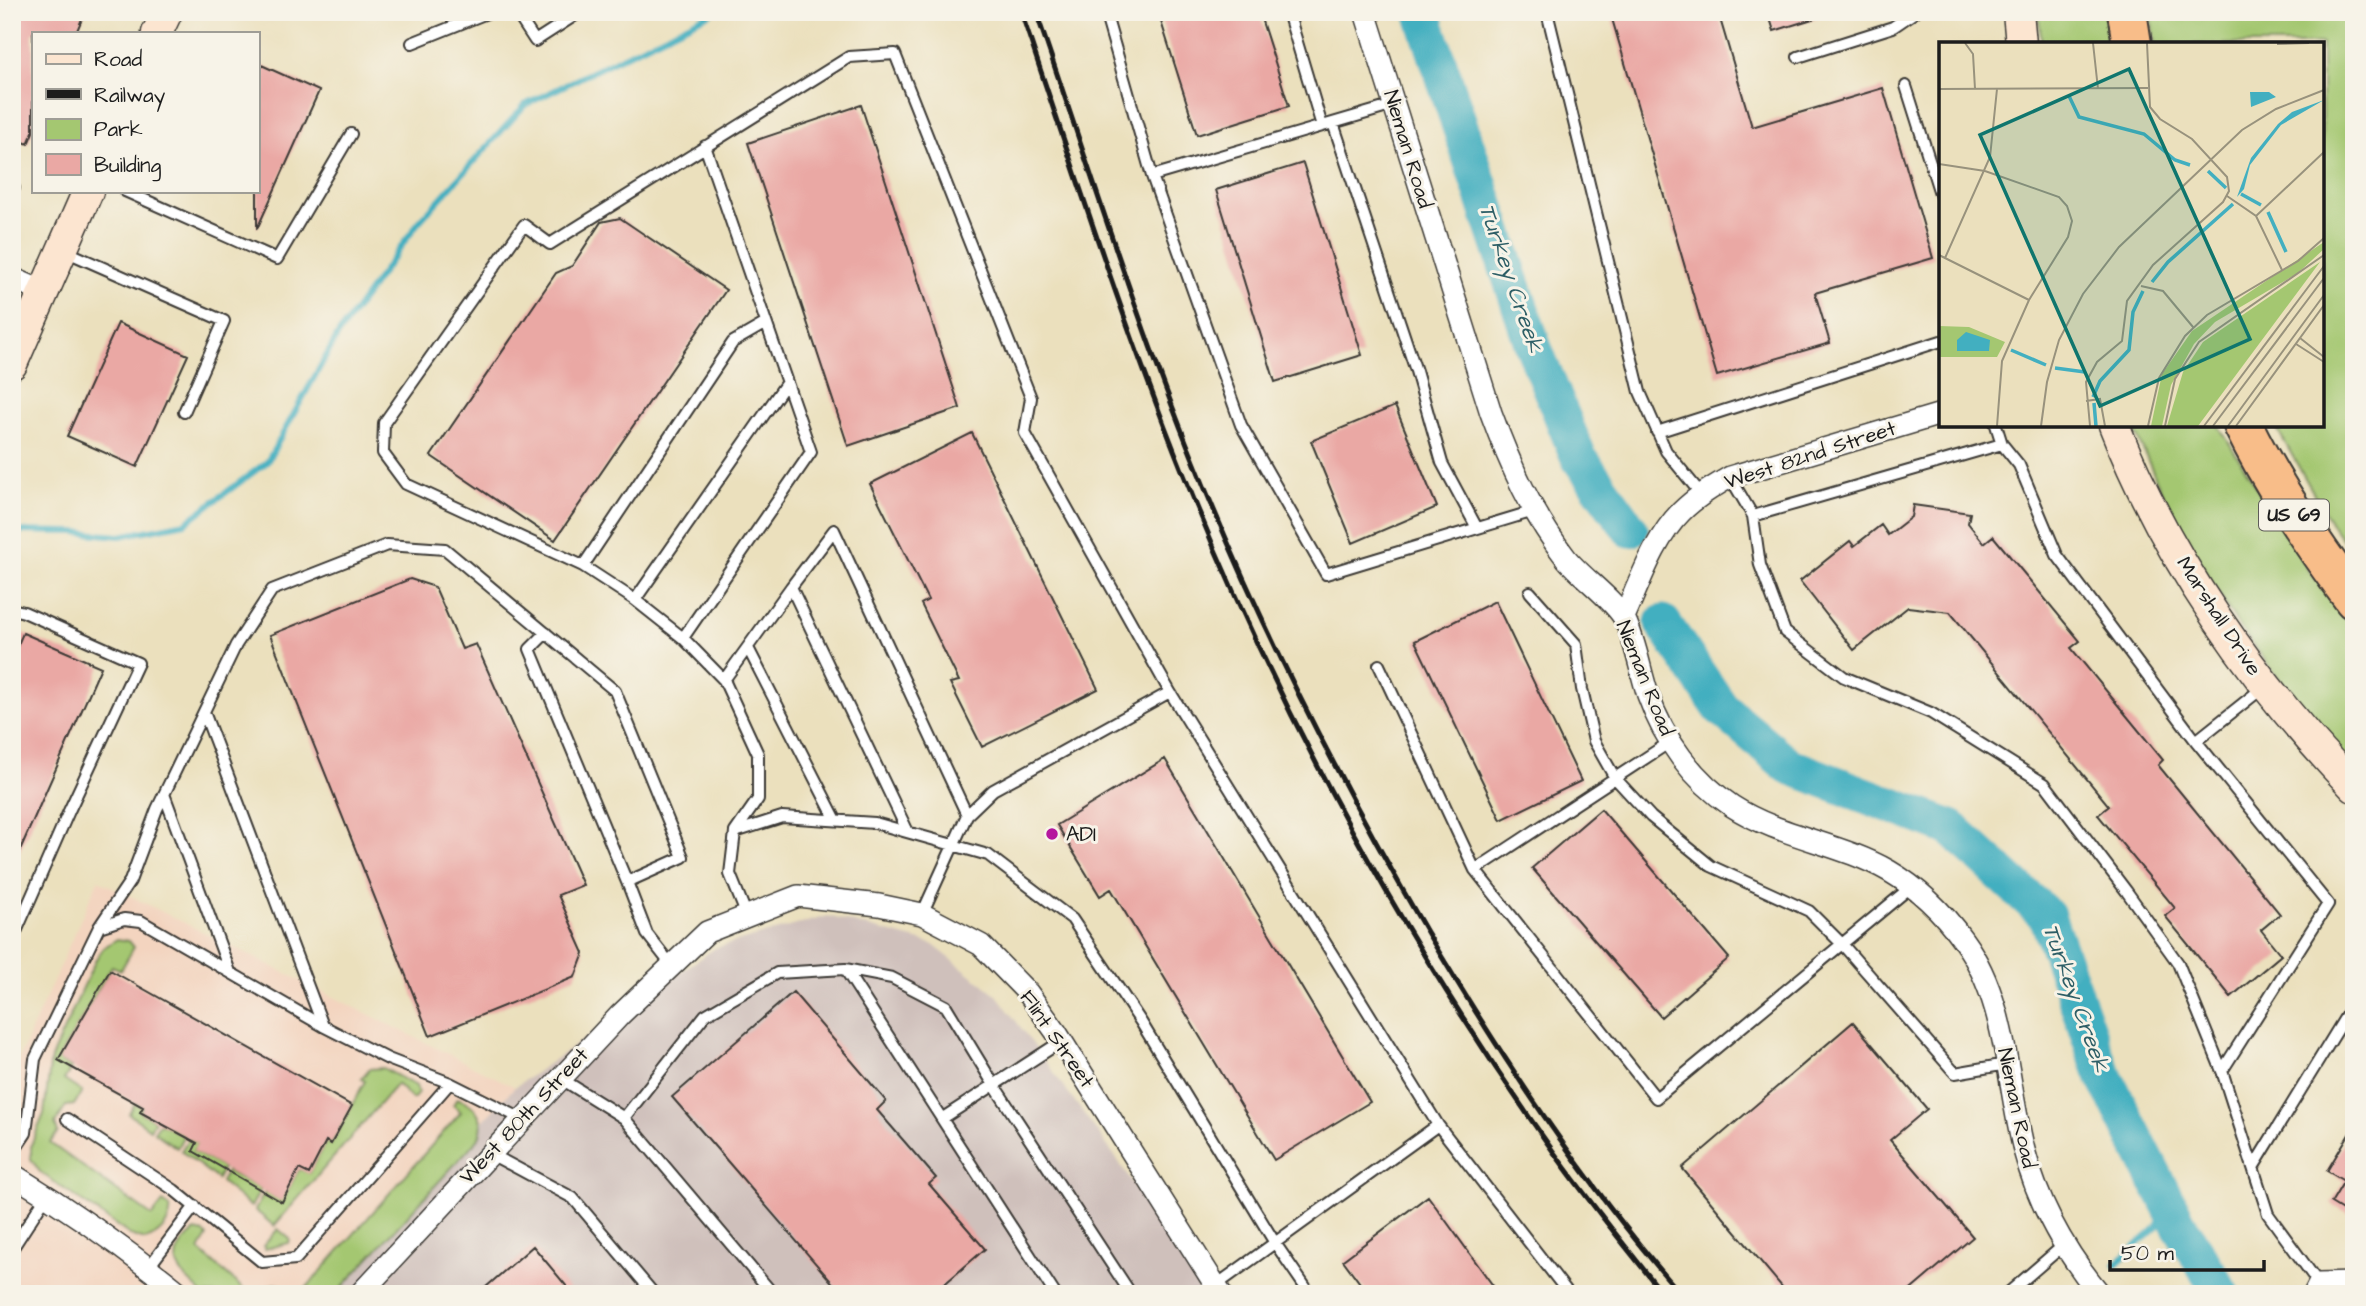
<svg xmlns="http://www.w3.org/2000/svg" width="2366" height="1306" viewBox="0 0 2366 1306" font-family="'Architects Daughter',sans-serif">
	<rect width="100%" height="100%" fill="#f7f3e8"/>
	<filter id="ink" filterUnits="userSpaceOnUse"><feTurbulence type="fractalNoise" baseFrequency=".0143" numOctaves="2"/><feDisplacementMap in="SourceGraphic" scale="14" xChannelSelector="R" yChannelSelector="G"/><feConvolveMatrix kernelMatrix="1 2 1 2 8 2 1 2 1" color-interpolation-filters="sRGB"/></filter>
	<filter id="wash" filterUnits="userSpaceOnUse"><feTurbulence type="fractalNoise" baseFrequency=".00686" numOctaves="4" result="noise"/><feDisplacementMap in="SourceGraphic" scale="28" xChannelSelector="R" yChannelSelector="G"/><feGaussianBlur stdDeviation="1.57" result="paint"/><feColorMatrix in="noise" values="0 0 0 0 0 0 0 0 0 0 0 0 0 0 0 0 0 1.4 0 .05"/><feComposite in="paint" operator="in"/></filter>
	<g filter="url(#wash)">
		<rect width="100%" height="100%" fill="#ebe0bd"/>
		<path fill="#f3d4bf" d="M98,880L515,1087L320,1294H12V1074Z"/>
		<path fill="#cfc0bb" d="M828,916L932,944L997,995L1117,1159L1203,1294H320L515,1087L715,948Z"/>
		<path fill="#a4c771" stroke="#607246" stroke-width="2" d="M2038,12H2106L2109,44H2042Z
			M2150,12H2354V554L2331,524L2275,425H2322V44H2155Z
			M2132,425H2218L2309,571L2354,624V769L2336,753L2238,625L2176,524Z
			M117,939L129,941L134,947L121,970L112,966L58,1060L71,1068L64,1080L82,1092L74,1105L66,1106L55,1124L58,1132L50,1143L152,1216L163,1202L170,1207C172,1222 160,1236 145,1240L130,1235L40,1172L31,1159V1145L44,1114L51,1058L96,959L103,948Z
			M383,1068L416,1086L418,1093L415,1097L412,1099L397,1084L274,1226L255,1210L265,1192L282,1201L299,1169L309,1173L326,1141L331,1144L365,1081L361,1079L369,1069Z
			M457,1098C475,1104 488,1120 478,1139L336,1294H301L461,1112L453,1105Z
			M135,1103L143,1107L140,1112L155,1120L150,1129L129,1114Z
			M160,1123L184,1135L177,1148L154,1132Z
			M189,1138L198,1143L193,1151L223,1168L217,1179L181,1151Z
			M227,1171L261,1189L251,1207L221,1182Z
			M278,1229L290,1239L289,1243L265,1249L263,1246Z
			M195,1231L204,1233L207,1236L199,1250L249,1294H203C179,1272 161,1258 195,1231Z
			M274,1284L283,1286L292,1294H261L267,1287Z"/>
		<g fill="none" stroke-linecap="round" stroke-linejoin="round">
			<path stroke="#42afc0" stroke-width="6" d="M12,531L74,532L120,536L185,523L267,462L339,333L418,223L525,105L713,12
				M2115,1265L2156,1228L2169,1204"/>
			<path stroke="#42afc0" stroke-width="37" d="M1422,12L1533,346L1579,458L1630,529
				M1663,623L1721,708L1789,766L1951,828L2047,916L2101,1070L2182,1230L2222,1294"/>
		</g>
		<g id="blocks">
			<path fill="#eaa8a4" d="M12,12H85L76,33H33V132L28,144L12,137Z
				M1158,12H1259L1289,106L1197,135Z
				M1610,12H1718L1752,127L1883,88L1933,258L1815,293L1830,343L1717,376Z
				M1768,12H1821L1822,16L1774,31Z
				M257,63L319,91L257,229Z
				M861,105L960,408L848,446L748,143Z
				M1303,163L1362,355L1275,382L1216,190Z
				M620,218L726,290L555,540L431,456L556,273L572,266L601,222Z
				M118,323L188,355L137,467L67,436Z
				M1395,406L1437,507L1353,543L1311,441Z
				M972,433L1098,689L982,747L950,683L959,681L921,604L928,600L870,484Z
				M1913,505L1970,513L1968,523L1984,543L1993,536L2080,641L2071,648L2163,760L2158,765L2280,914L2261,930L2281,955L2231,997L2165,916L2175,908L2098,815L2109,806L1950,612L1908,607L1854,650L1800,581L1850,541L1854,546L1881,525L1888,535L1911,517Z
				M410,579L435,587L462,649L476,644L583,885L558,895L584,953L575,977L430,1036L270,635Z
				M1495,601L1581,781L1501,820L1415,641Z
				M23,633L101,667L12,868V658Z
				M1165,759L1370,1102L1274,1160L1111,889L1100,896L1057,825Z
				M1601,809L1729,958L1661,1017L1532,868Z
				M110,970L352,1106L331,1144L326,1141L309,1174L299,1169L282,1202L193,1151L197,1143L140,1112L143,1107L58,1060Z
				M793,992L886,1101L877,1110L936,1178L929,1184L985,1249L933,1294H842L672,1097Z
				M1853,1022L1927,1109L1890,1140L1973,1237L1906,1294H1788L1682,1168Z
				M2354,1126V1217L2331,1203L2344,1181L2327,1171Z
				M1428,1196L1499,1294H1368L1343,1260Z
				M533,1246L573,1294H478Z"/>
		</g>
	</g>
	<g filter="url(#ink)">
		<use href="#blocks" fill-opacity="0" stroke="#3b3934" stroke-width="2"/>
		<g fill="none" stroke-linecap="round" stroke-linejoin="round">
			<g stroke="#3b3934" stroke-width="14">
				<path id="lane" d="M516,12L535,41L580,12
					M1105,12L1152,176L1241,425L1326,574L1534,511
					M1288,12L1322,126
					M1547,12L1640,392L1666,451L1701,494
					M412,43L489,12
					M1798,57L1893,27L1915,12
					M1906,86L1941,197
					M1333,123L1416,371L1442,463L1477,528
					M1152,176L1394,105
					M12,187L14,188
					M125,191L277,259L351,134
					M65,251L224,321L184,412
					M1657,432L1941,341
					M2002,444L2019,465L2057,555L2196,741L2328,904L2222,1071
					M1730,477L1753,516L1760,565L1785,632L1844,677L1931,713L2045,784L2127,892L2178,963L2222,1071L2268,1214L2319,1284
					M1753,516L2002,444L1996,425
					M583,566L733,342L766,323
					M791,587L834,530L967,815
					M1530,592L1576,644L1582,689L1594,741L1615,778L1651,817L1711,866L1809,911L1842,944L1955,1073L2007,1064
					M635,600L787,382
					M12,609L24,612L138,663L69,811L12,941
					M546,633L530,649L627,882
					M683,638L811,452L705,146
					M748,648L836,820
					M1379,665L1475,870L1656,1098L1912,886
					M724,680L791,587L908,832
					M1170,692L1438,1125L1569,1294
					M204,712L323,1026
					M2196,741L2265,686
					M164,794L230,972
					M735,832L782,817L875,823L988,855L1072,919L1141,1022L1275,1243L1310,1294
					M1475,870L1670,742
					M747,916L730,874L735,832L758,799V754L724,680L683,638L635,600L583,566L406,484L383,453L384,423L524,225L550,244L849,57L895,54L1031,398L1025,433L1170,692L993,790L967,815L922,914
					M99,927L130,881L157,809L236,645L272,590L387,545L445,549L615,691L683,857L627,882L647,934L672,966
					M845,969L1055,1294
					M560,1078L624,1118L773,1294
					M624,1118L705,1015L777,973L845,969L892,978L946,1006L994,1085L1131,1294
					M943,1118L1062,1041
					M67,1119L174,1190L262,1262L296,1259L450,1083L522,1119
					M489,1153L573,1198L654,1294
					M12,1154L26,1133L35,1059L99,927L124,919L141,921L323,1026L388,1059L450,1083
					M2254,1166L2354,1003
					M12,1249L47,1195
					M148,1268L195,1206
					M1204,1294L1438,1125
					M2007,1294L2065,1244"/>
			</g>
			<g stroke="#3b3934" stroke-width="24">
				<path id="street" d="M1365,12L1491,413C1510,465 1532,514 1566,558C1580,576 1617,602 1625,620C1636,643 1640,671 1648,695C1664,740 1693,780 1732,806C1780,837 1840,843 1889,871C1918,888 1943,912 1963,940C2007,1000 2006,1079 2024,1150C2038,1203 2065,1252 2100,1294
					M12,278L44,292
					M1624,617C1640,582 1654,539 1681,512C1696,497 1713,487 1730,477L1941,414
					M12,1174C71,1210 127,1250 181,1294
					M360,1294L620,1015L707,932L798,896L879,905L922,914L981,945L1028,993L1056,1032L1221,1294
					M2314,1294L2319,1284L2354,1283"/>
			</g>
			<g stroke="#3b3934" stroke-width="33">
				<path id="secondary" d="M2018,12L2021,44
					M157,33L167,12
					M12,364L88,191
					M2114,425C2167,560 2254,683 2354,787"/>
			</g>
			<g stroke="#3b3934" stroke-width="42">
				<path id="highway" d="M2127,12L2132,44
					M2243,425C2273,487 2313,545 2354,600"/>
			</g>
			<use href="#lane" stroke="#fff" stroke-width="10"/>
			<use href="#street" stroke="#fff" stroke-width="21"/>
			<use href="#secondary" stroke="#fce5d0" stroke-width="30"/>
			<use href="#highway" stroke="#f8bd89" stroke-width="38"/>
			<path stroke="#1c1c1c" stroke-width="5" d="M1021,12C1073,166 1122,320 1182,470C1277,708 1401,936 1548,1144C1584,1196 1624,1244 1663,1294
				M1036,12C1088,163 1135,316 1195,464C1260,626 1339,781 1427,932C1502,1058 1584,1183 1681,1294"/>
		</g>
	</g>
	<circle fill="#b5179e" stroke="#f7f3e8" stroke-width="2.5" cx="1052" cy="834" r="7"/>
	<g text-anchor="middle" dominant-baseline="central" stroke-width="6" stroke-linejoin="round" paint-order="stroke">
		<rect fill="#f7f3e8" stroke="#5e5c59" stroke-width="2" x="2259" y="499.5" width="70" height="31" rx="5"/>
		<g font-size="19" font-weight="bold" fill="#1c1c1c">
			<text x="2294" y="515">US 69</text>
		</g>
		<g font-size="21" fill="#1c1c1c" stroke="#f7f3e8">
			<text transform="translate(1408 149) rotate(73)">Nieman Road</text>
			<text transform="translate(1810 455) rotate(-18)">West 82nd Street</text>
			<text transform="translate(2219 616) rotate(57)">Marshall Drive</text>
			<text transform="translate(1645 678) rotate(68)">Nieman Road</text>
			<text transform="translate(1057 1039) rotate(55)">Flint Street</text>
			<text transform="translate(2017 1108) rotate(78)">Nieman Road</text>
			<text transform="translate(524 1116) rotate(-47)">West 80th Street</text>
		</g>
		<g font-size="21" fill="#1c1c1c" stroke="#f7f3e8" text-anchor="start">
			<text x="1066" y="834">ADI</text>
		</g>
		<g font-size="23" font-style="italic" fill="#2d5e66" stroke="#f7f3e8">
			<text transform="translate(1511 278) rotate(71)">Turkey Creek</text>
			<text transform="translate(2076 998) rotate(70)">Turkey Creek</text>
		</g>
	</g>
	<g transform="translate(1939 42)">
		<rect width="385" height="385" fill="#ebe0bd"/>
		<path d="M385,200V207L359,231L276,280L255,302L232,343L223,384H212L223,332L253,289ZM381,220L259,384H228L244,330L264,300ZM0,284L30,285L66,300L58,315H0Z" fill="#a4c771"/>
		<path d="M311,50H330L337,55L312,65ZM385,58L342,83L311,123L305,147L298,155L312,116L339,82L353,70ZM27,290L51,298L50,309H18V298Z" fill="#42afc0"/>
		<path fill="none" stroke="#42afc0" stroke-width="3.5" d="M130,54L140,75L205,92L236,118L251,123M269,129L287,146M302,152L322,163M329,170L347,210M213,240L229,220L294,162M72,308L107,323M116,326L146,330M154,355L161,339L190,308L194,270L204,249M155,361L157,384"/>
		<path fill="none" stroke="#98927d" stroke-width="2" d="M26,1L34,12L36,47M154,1L159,47M338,2L370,1M0,47L209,46M0,122L46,129L120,155L128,164L133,179L129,195L90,258L63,319L58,384M288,154L317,174L343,228M317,174L385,110M0,213L90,258M6,216L51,115L58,47M202,244L224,249L254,285M361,296L385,315M357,302L385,320M147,359L161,357L166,384M102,384L108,340L120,298L144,252L180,205L303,88L337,67L385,48M151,384L147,340L158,320L183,299L188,259L214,223L284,160L290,149L288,135L253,97L221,77L211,65L208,1M209,384L220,336L246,294L268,273L359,219L385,196M226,384L236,337L260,300L385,213M265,384L385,224M274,384L385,236M289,384L385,253M297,384L385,263"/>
		<path fill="#0f766e" fill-opacity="0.15" stroke="#0f766e" stroke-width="3.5" d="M190,27L311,297L161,364L41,93Z"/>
		<rect width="385" height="385" fill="none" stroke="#1c1c1c" stroke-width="3.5"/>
	</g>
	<rect width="2366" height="1306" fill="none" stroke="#f7f3e8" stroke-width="42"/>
	<rect x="32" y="32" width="228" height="161" fill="#f7f3e8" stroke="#9f9d96" stroke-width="2"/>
	<rect x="46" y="54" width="35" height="10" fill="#fce5d0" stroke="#9f9d96" stroke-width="2"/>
	<text x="94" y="66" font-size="21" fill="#1c1c1c">Road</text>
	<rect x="46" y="89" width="35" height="10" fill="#1c1c1c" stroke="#9f9d96" stroke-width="2"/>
	<text x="94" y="102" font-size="21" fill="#1c1c1c">Railway</text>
	<rect x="46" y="119" width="35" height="21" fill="#a4c771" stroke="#9f9d96" stroke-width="2"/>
	<text x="94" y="136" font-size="21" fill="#1c1c1c">Park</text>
	<rect x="46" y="154" width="35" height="21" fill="#eaa8a4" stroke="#9f9d96" stroke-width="2"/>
	<text x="94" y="172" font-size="21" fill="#1c1c1c">Building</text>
	<path d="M2110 1260v10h154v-10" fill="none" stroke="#1c1c1c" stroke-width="3.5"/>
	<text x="2121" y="1260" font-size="21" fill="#1c1c1c" stroke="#f7f3e8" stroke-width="5" paint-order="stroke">50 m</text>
</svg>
